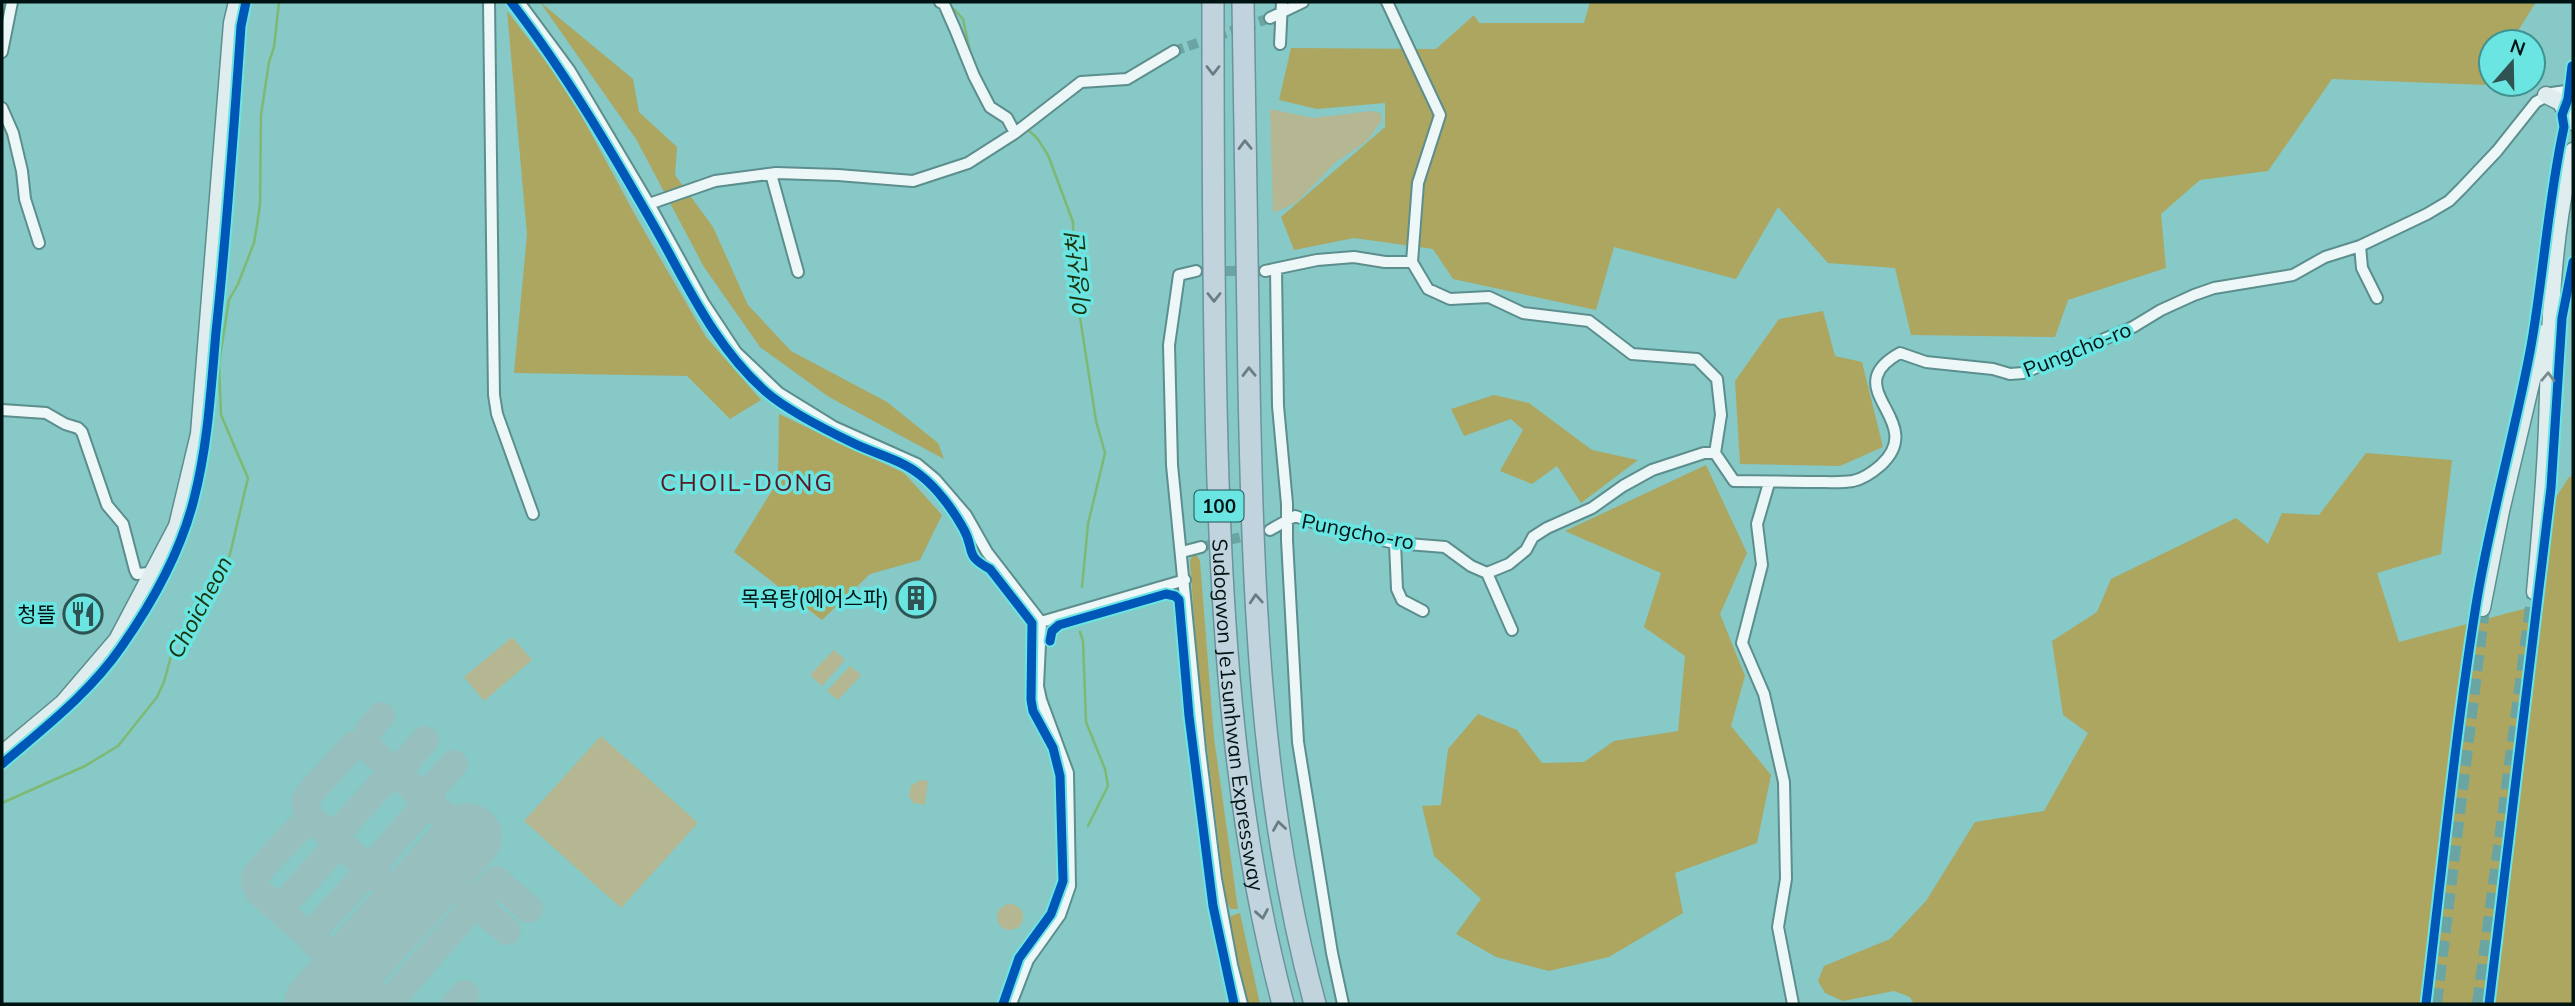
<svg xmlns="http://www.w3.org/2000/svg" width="2575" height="1006" viewBox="0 0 2575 1006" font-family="Mulish,'Noto Sans KR',sans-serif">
	<rect width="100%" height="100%" fill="#86c9c7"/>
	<path fill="#b4b791" d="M1270,109L1313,118L1371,111L1380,113L1382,120L1367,141L1336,162L1296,203L1273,213Z
		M512,637L532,660L484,701L464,677Z
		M834,650L845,660L822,686L810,675Z
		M850,666L861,675L838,700L827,691Z
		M601,736L698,823L621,908L524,821Z
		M921,780L928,781L925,805L914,803L909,797L911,785Z
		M997 917a13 13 0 1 1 26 0a13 13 0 1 1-26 0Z"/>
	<path fill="#aca660" d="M540,2L633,79L639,112L677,147L675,175L713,227L748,305L791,351L887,402L938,443L944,459L829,397L760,347L704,267L636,139Z
		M1590,2H2536L2511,42H2491V76L2485,85L2332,79L2268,171L2200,180L2161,214L2166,268L2068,300L2055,337L1911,335L1895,268L1828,263L1778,207L1736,279L1614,247L1596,310L1453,279L1433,249L1354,238L1294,250L1281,217L1385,127V103L1317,109L1279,100L1291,48L1436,49L1474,15L1479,23H1584Z
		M507,11L567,89L639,222L706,337L761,400L730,419L687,376L514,373L527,234Z
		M1823,311L1835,356L1862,362L1883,447L1840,466L1740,464L1735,381L1779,319Z
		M1494,395L1529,403L1592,450L1638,460L1581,503L1557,466L1532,484L1500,471L1523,430L1511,419L1464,436L1451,409Z
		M779,414L904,473L942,515L920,560L870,574L822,620L734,552L778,481Z
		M2366,453L2452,460L2441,554L2377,573L2399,642L2531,607L2544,590L2555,499L2569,477L2573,476V1004H1914L1910,997L1894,991L1843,1001L1825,993L1818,981L1824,966L1890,939L1926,901L1975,822L2044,811L2088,733L2063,715L2052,641L2097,612L2111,579L2236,518L2268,544L2282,513L2319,515Z
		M1706,465L1747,553L1720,614L1745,676L1731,726L1771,775L1757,843L1675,873L1683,913L1609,957L1549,971L1496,957L1456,934L1481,899L1434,856L1422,806L1441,805L1448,749L1478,714L1517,730L1542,763L1584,762L1614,741L1678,731L1685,656L1644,627L1661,573L1565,531Z
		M1195,552L1200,561L1214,738L1238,909H1231L1226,902L1198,674L1190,560Z
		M1240,913L1260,1004H1248L1229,921L1231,916Z"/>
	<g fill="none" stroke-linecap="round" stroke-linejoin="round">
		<path stroke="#7eb974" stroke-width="2.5" d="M948,3L963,19L970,52
			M1026,128L1037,138L1048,155L1073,222L1074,278L1096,421L1105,453L1088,524L1082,587
			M1080,632L1083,641L1086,722L1105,769L1108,786L1088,826
			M2,803L85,766L118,746L157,697L164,682L174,645L197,605L224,568L230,554L248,478L221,415L219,363L229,300L238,284L254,243L257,225L260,204L261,115L269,62L274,47L279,2"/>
		<path stroke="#96bfbe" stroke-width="28" d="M366,746C364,733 373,725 381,716
			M432,805V788L454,764
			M318,824H303L258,872C253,879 255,884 258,891L385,1004
			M341,845L339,836L341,829L386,779L393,776L402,778L404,764L425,740
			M437,871L507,931
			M408,904L309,816L305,801L310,793L354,745L366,746L468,837
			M286,916L285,903L331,852L339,849L347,850
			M315,943V932L318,926L363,877H378L374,868L376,862L421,810L436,808
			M393,1004L397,993L496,880L529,909
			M456,1004L465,994"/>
		<path stroke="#96bfbe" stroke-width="68" d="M318,1004L468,837"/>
		<path stroke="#6ba5a3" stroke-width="10" stroke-dasharray="10 5" stroke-linecap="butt" d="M1174,51L1270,18
			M1196,271H1265
			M1201,547L1257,533"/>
		<path stroke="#6ba5a3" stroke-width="16" stroke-dasharray="16 8" stroke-linecap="butt" d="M2434,1004L2482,608
			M2480,1004L2535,592"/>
		<g stroke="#5c8e8d" stroke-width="14">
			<path id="street" d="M489,2L494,395L497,414L533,514
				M519,2L570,71L649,204L703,302L736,352L779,393L834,427L917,464L935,479L966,515L987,552L1041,622L1038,686L1041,700L1068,773L1070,886L1060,915L1028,960L1011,1004
				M940,2L944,4L955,29L974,76L990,107L1007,118L1015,133
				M1387,2L1440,115L1418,183L1412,262L1428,289L1450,299L1489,297L1523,313L1589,321L1632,354L1697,359L1717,379L1721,415L1715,453
				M1270,18L1303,2
				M1280,44L1282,2
				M2,52L12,2
				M2,108L13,133L22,171L25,199L39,243
				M771,174L798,272
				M649,204L715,181L776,173L838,175L913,181L968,163L1015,133L1081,82L1127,79L1174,51
				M2360,246L2362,268L2377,298
				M1276,270L1278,406L1287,504V540L1298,742L1332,953L1343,1004
				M1196,271L1179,275L1169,345L1172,465L1200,750L1216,879L1232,965L1242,1004
				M1265,271L1317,260L1354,257L1385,262H1412
				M2,410L46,413L65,424L78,428L82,432L107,505L123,524L135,570L137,574L149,573L155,568
				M1769,483L1757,524L1762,565L1742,643L1764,694L1784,782L1786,879L1778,927L1793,1004
				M1270,530L1295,516L1335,530L1395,543L1445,547L1471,566L1487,573L1509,564L1526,550L1533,537L1547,528L1592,508L1623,486L1652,470L1704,453H1715L1734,481C1761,481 1788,482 1815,482C1827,482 1841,483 1853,481C1863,479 1873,472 1881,465C1919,430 1869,403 1877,376C1880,365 1891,358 1900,353L1926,362L1993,369L2010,374L2023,373L2133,327L2161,310L2194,295L2214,288L2293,275L2325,257L2360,246L2427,214L2449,201L2461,189L2497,151L2536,102L2552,93L2573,90
				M1395,543L1397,589L1402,600L1423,611
				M1182,552L1201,547
				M1487,573L1512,630
				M1041,622L1185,580"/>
		</g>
		<g stroke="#5c8e8d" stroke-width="19">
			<path id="secondary" d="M2546,95L2560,102L2573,122
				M2535,592C2540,537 2545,482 2547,427C2550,335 2550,240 2573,151
				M2482,608L2501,511L2543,333
				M2,754L63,703L117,640L177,526L199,434L232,23L237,2"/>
		</g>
		<g stroke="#6a949e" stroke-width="24">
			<g id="highway">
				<path id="s1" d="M1213,2C1213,150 1213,299 1217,447C1222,635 1235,822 1283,1004"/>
				<path d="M1243,2C1245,129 1247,256 1249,384C1253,591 1260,803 1315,1004"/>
			</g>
		</g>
		<use href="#street" stroke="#edf7f7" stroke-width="10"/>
		<use href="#secondary" stroke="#e0edef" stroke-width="16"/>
		<use href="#highway" stroke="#c1d4de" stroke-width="21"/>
		<g stroke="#6ae5e2" stroke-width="13">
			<path id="cycleway" d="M511,2C565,72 610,149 654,226C687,284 714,346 766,392C787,410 828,431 853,443C875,454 900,459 920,475C937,488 953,510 963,528C976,550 963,555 990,569L1032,623L1031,700L1033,711L1053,748L1060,776L1063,881L1051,914L1019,958L1003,1004
				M1050,641L1052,631L1059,625L1166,594L1175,596L1179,600L1189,716L1213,906L1234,1004
				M2,764C44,728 90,693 122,646C152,603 181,551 194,499C208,445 211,388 216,332C227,230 234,128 241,26L246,2
				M2426,1004C2442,871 2455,737 2476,605C2490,518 2515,433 2531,346C2544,273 2548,199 2564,127L2562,115L2568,99L2572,66
				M2489,1004L2551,488L2562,318L2573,262"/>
		</g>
		<use href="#cycleway" stroke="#0057b8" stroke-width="9"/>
	</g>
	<defs><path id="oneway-chevron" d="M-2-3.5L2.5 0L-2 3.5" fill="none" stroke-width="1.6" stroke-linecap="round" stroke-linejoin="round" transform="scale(1.75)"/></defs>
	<g stroke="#6a7d83">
		<use href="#oneway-chevron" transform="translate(1213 70) rotate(90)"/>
		<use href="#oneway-chevron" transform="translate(1245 145) rotate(-91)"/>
		<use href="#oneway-chevron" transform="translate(1214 297) rotate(90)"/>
		<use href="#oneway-chevron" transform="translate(1249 372) rotate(-91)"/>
		<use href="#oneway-chevron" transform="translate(1256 599) rotate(-94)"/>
		<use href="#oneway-chevron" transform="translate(1279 826) rotate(-99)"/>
		<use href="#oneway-chevron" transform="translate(1262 914) rotate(80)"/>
	</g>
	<use stroke="#7b8b8c" href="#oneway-chevron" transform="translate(2548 377) rotate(-88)"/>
	<defs>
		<g id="building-ring" transform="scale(2.0125)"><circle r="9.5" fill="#6ae5e2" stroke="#2f5352" stroke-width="1.5"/><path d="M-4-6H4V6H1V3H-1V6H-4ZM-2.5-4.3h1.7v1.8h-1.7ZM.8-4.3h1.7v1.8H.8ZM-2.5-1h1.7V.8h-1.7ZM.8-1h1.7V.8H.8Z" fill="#2f5352"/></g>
		<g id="restaurant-ring" transform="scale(2.0125)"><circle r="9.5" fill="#6ae5e2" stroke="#2f5352" stroke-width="1.5"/><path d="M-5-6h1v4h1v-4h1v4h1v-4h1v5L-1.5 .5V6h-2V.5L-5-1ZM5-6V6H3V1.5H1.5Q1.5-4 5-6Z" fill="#2f5352"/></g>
	</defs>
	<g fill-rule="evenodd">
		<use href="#building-ring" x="916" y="598"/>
		<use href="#restaurant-ring" x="83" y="614"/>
	</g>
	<g text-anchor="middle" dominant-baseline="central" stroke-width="7" stroke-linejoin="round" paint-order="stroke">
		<rect fill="#6ae5e2" stroke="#205251" stroke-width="2" x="1194.5" y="490.5" width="49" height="31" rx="5"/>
		<g font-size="19" font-weight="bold" fill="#001313">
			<text x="1219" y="506">100</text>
		</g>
		<g font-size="21" fill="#001313" stroke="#6ae5e2">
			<text transform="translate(2077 349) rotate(-22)">Pungcho-ro</text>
			<text transform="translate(1358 531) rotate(11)">Pungcho-ro</text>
			<text stroke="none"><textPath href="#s1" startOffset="714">Sudogwon Je1sunhwan Expressway</textPath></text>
		</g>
		<g font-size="21" fill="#001313" stroke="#6ae5e2" text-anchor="end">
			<text x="889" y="598">목욕탕(에어스파)</text>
			<text x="56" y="614">청뜰</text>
		</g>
		<g font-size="23" font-style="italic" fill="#1c320a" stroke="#6ae5e2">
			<text transform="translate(1078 276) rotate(-95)">이성산천</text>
			<text transform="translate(199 607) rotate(-62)">Choicheon</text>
		</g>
		<g font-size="24" letter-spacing="2" fill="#5c1725" stroke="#6ae5e2">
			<text x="747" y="482">CHOIL-DONG</text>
		</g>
	</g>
	<rect width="2575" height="1006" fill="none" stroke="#001313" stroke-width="7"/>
	<g transform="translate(2512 63) rotate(20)"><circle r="33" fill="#6ae5e2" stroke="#40918f" stroke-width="2"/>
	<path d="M0-5L12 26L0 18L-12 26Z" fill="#2f5352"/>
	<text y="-10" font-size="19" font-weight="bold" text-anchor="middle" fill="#001313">N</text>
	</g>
</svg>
